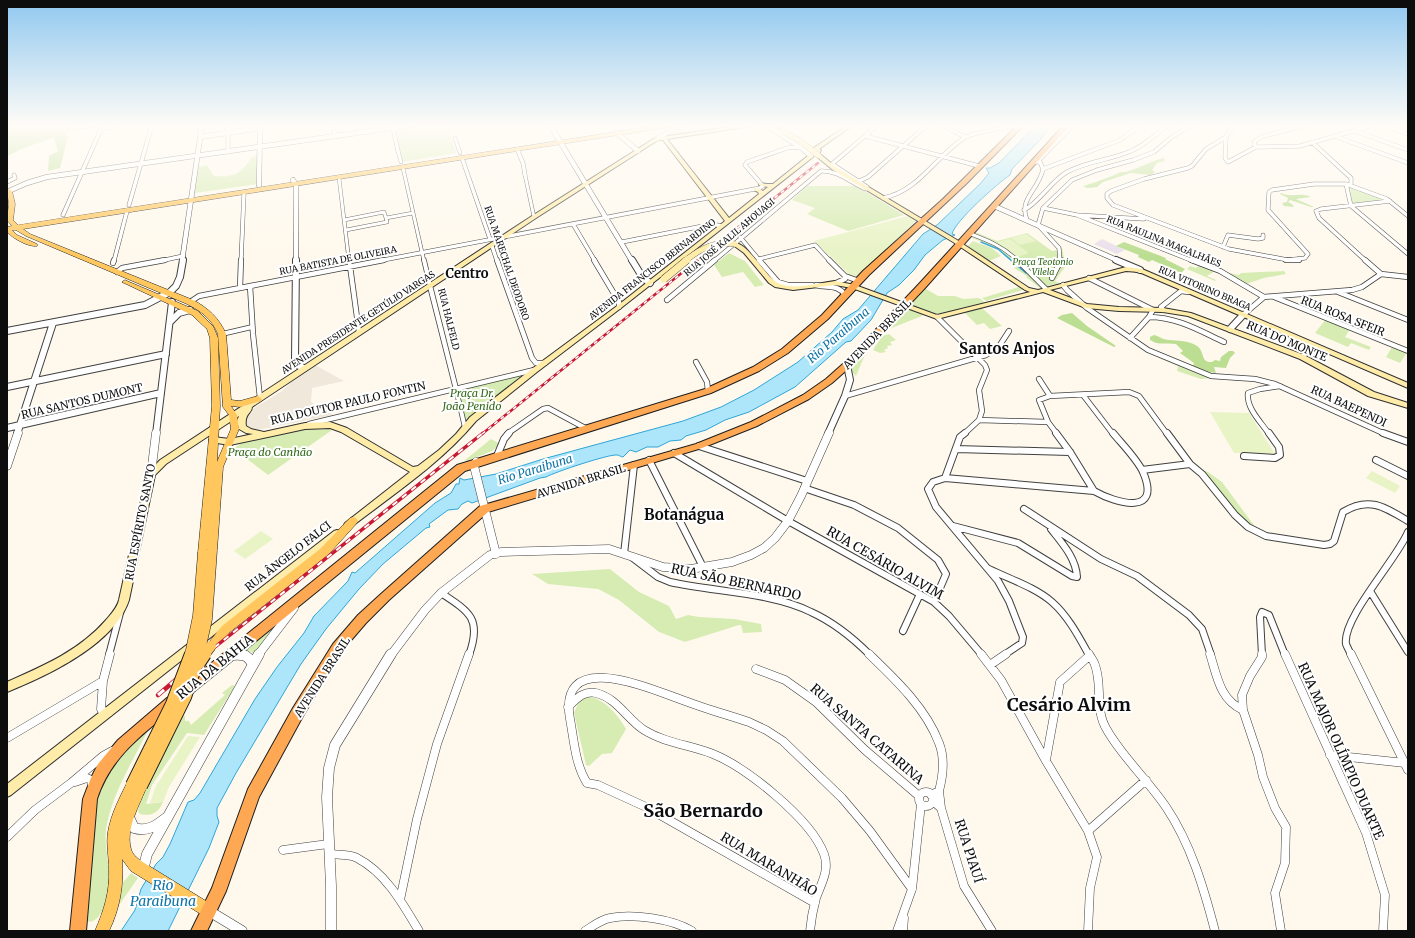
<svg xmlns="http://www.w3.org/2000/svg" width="1415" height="938" viewBox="0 0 1415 938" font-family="Merriweather,serif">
	<rect width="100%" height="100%" fill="#fff9ed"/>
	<path fill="#eae0ec" d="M1102,239L1125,250L1117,254L1094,244Z"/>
	<path fill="#d7ecb3" d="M421,125H447L456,153L402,162L395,129Z
		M257,156V184L195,193L199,167L207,165L213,175L215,176C234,178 242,173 251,158Z
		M807,186H857L904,215L848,231L807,214L815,208L792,200Z
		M1349,186L1384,199V201L1355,204L1352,203L1347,187Z
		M973,231L997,241L1027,233L1052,251L1058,250L1059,248L1041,231L1049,232L1048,233L1062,248L1065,262L1067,264L1055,281L1059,283L1040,288L1026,277L1027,276L1014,268L1019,266L999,249L967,236Z
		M973,241L992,248L1001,256L989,261L967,247Z
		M729,253L745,261L764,285L755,287L743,272L722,277L714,265Z
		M1200,265L1215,271L1207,276L1216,280L1215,281L1187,269L1190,266L1196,268Z
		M1284,271L1286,274L1264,278L1243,285L1224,272L1239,275L1241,273Z
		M1022,286L1026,289L986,301L982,298Z
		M923,287L938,296H955L963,299L978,298L981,299L985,303C971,307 946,315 932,313C924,311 916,307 908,304Z
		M906,308L922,314V316L884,331Z
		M982,308L1002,326L990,329L984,323L977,325L964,312Z
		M1326,319L1350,329L1345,337L1371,347L1369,350L1351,343L1348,347L1315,333Z
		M889,334L896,340L890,342L892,345L887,346L888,348L884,350L886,352L880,353L873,350L882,336Z
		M1392,347L1407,352L1400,363L1386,357Z
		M866,349L867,350L856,376L851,371L850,365Z
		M1159,358L1171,361L1211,378L1201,379L1177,371L1178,366Z
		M526,373L464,421L457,390Z
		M323,428L332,430L268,475L238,452L223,461L232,450L244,441L301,429Z
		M491,439L500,444L492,451L467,461L465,460Z
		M1194,467L1208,472L1222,482L1259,532L1248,527Z
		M610,569L639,592L669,606L676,619L688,615L699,617L734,619L761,624L762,632L743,633L741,625H739L685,642L659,632L619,600L598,589L548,584L532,574Z
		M282,616L254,654L250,651H239Z
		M232,685L235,686L204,735L187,733L152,785L146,804L163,802C159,812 152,817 140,814L138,811L140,802L181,715L185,716V721H189L191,725L225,695L222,693Z
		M586,697C603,696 619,716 626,729L612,753L602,754L589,766L586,765L574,713L580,699Z
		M151,724C136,756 114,789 107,824C100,856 122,883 99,916C95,920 92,923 86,921L97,791L106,771Z
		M131,873L138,878L119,905L121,885Z"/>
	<path fill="#bcde92" d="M7,125H61L60,127L68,137L60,168L48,171L49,156L58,151L54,137L16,151H18L7,156Z
		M1164,158L1165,161L1157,163L1152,170L1155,172L1151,175L1131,173L1103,182L1097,187L1087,188L1083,186C1088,185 1119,174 1120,172C1129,174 1152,160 1164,158Z
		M1281,193C1291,198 1301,192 1311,197L1296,199L1314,207H1311L1290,200L1288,202L1292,204L1294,207L1284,206L1282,203L1287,202L1288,198L1280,194Z
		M1124,242L1166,258L1165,259L1185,269L1181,273L1152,260L1149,262L1138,257L1139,255L1116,246Z
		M1072,313L1087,326L1116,346L1114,347L1057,318L1062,315Z
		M1154,335C1159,336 1163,340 1169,340C1178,341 1188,340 1197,346C1205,351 1200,363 1212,362L1215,360L1220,361L1221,357L1229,351H1233L1235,353L1230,358L1226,368L1214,367L1216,373L1203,371L1193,366L1194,363L1180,353L1183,351L1176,344C1166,342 1159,346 1150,340V337Z"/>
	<path fill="#e8f3c6" d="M908,216L916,221L858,278L851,276L814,241Z
		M1026,234L1036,241L1020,245L1011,238Z
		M1010,239L1029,253L1017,257L997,242Z
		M1210,412L1249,413L1275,454L1234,453Z
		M1372,471L1400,486L1395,493L1366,478Z
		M261,531L273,539L245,559L234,551Z
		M188,736L200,737L169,787L163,802L150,803L156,786Z"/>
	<path fill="#efe8db" d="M683,125H745L667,136Z
		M315,365L344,381L312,388L311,402L333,415L258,430L252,429L244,423L248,412L282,391L300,374Z"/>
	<path fill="#ade6fb" stroke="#2fa5d7" d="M1036,125H1051L1041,139L1012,169L1010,175C998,183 955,221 952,234L955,235L943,240L925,255L914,270L899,285L887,293L871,320L851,341L846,342L795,387L749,412L725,420L706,430L686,436L681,440L670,441L658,447H647L636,452L630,450L623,457C621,457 619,455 617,455C609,454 555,472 546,477L540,478L472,503L468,501L462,504L458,509L448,510L429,524L430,527L426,528L383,564L359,589L326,629L301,664L236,773L217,808V816L219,822L209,848L168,931H121L135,910L141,889L156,864L163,857L170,844L188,802L194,800L200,793L255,699L277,667L304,633L314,616L348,581L352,572L355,573L435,503L451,493L456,484H459L460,478L464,480L496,474L543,459L683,421L721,407L754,390L798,362L832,332L843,319L858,310L923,234L937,225L980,184L989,173L986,168H990L999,163Z"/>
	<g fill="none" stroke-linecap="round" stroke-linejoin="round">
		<path stroke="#2fa5d7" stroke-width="1.5" d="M981,242L998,249L1026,273"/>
		<g stroke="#404040" stroke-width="4">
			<path id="pedestrian-far1" d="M455,138L460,153
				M398,151L401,162
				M403,168L424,261
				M525,175L534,217
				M339,178L349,261
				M344,220L384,212L386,218L413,213
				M346,230L387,222L386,218
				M968,233C987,240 1003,246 1018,261"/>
		</g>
		<g stroke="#404040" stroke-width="5.5">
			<path id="pedestrian" d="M349,260L350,266
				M424,260L430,286
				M1017,260L1046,289
				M222,334L252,327
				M1302,357L1313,345
				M456,389L465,428"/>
		</g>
		<g stroke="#404040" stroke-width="4.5">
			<path id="minor-far3" d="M75,125L69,128L98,125
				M333,125L335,137
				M942,125L965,137
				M1234,125L1226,137L1225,158L1228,162L1256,147L1300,146L1374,125
				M1351,125L1363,127
				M1384,125L1408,134
				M393,128L398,151
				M1355,131L1408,150
				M228,133V152
				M869,136L867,134L877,125
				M1226,137L1206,149L1192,166L1188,168L1144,179L1111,191L1107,194V198L1113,205L1229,249L1288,260L1305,258L1308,254L1268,210L1269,192L1272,190L1314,184H1346L1387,199L1408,216
				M1337,137L1408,163
				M1313,143L1351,178V185
				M1256,147L1254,144L1255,141L1261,137L1305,125
				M517,149L523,163L525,175
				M462,158L490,239
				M1038,161L1073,125
				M1043,169L1120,140L1141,125
				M859,181L868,177L927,125
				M7,182L15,178L14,175
				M1346,184L1351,206L1408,254
				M867,187L832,164L865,136L979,166
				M883,198C919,191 935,157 964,138C976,131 1006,128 1021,125
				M129,205L152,125
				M1043,208L1077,215L1144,219
				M1024,210C1039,203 1051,181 1067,172C1087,161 1111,160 1131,151C1144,146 1157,133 1169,125
				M63,215L101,129L120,125
				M1077,215L1193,261
				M1027,220C1018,199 1039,190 1043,169L1040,162H1034
				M573,224L595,261
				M740,237L760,261
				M622,242L713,224L721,226
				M492,246L497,261
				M1223,247L1228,235L1258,239L1263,238V235
				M759,259L815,245L830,261
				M114,261L127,211
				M160,261L183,256
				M241,261L244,193
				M378,261L760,188L763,186L745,165L747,162L790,147L802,148
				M714,261L821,171C838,170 851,183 866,189
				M1060,261L1059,248L1038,225L1043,208L1072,180L1097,170L1133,160L1154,152L1173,136L1192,125
				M1366,261L1319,218L1316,211L1321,209L1390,201"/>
		</g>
		<g stroke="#404040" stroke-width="6">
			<path id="minor-far2" d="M497,260L532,358L536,363H545
				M594,260L619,302V307
				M759,260L778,282L788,285H812
				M829,260L845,276L859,281
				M1191,260L1220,271L1264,297
				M1286,260H1299
				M1365,260L1381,274
				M113,263L114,260
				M350,266L359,332
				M117,272L122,268L165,260
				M1052,278L1061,260
				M1089,278L1153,310L1149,317L1130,338
				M836,283L845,279V276
				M816,285C827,288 838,284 845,295
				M1063,285L1067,290L1087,308L1148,350L1211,376L1255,379L1275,384L1385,434
				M250,286L253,334L260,398
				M430,286L456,389
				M240,288L241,260
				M1338,292L1408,320
				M1274,297L1408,351
				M667,300L715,260
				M190,302L199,296L384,260
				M1163,310L1161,307L1181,291L1189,292
				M1243,315L1264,297L1352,290L1362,287L1381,274L1408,277
				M937,317L985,365L987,370L979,390L982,411L979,420L964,434
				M1149,317C1177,317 1200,331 1224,342
				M696,362L707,382L708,391
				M1039,379L1050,396L1039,400L1048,422L1057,434
				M1083,395L1113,434
				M845,396L986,355L998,348L1009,331
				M1050,396L1129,392L1139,396L1167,434
				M979,420L1048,422
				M309,424L534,370
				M507,434L543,409L548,408L587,429
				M1269,434C1261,422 1246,408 1248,393L1260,389L1280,386"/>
		</g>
		<g stroke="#404040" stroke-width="8">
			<path id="minor-far1" d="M965,433L960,437L945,478L1094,491C1117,504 1162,516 1143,472C1137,459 1122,444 1113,433
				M1056,433L1070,452L1094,491
				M1167,433L1190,464L1202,474L1235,515L1248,527L1266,536L1324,545L1330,544L1334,541L1343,512C1369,496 1385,507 1408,521
				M1383,433L1408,442
				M699,446L807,481
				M956,449L1070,452
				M674,453L788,521L934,602L949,616L982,655
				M497,456L504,439L509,433
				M1244,456L1275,458L1280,455L1279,447L1269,433
				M649,460L703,567
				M1376,460L1408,476
				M1142,470L1190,464
				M945,478L933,482L928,489L936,507L998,581L1009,601L1023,637L1022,643L1004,655
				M804,488L854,505L898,528L938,560L946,574L934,602
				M1024,509L1101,559L1137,576L1189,615L1202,629L1211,655
				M953,526L1018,543L1072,576L1077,577C1076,558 1062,543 1051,529
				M624,554L634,465
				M633,558L658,577L670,582C714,592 771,592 811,612C833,622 853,638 870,655
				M989,569C1009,579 1035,587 1052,602C1068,616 1079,637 1089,655
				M1370,591L1408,652
				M441,593C470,612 482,619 469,655
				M903,631L920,594
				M109,655L120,613
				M1262,655L1260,617L1262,612L1269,615L1285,655
				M1351,655C1350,652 1347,647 1346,644C1342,618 1397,559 1408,532"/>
		</g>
		<g stroke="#404040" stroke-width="9">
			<path id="minor" d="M869,654C895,679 926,708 939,743C945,758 943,776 939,791L931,795
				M981,654L1001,680L1046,761L1088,831L1097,857L1090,888L1088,931
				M1089,654C1091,658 1094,661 1095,665C1103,686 1094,709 1107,730C1123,758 1148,780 1166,807C1191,844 1204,889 1215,931
				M1210,654C1217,676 1220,700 1243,710
				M1262,654V657L1250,676L1242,695L1243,710L1258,755L1263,777L1275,808L1286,827L1285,863L1275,893L1281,931
				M1285,654L1366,833L1385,895L1383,931
				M1351,654L1408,770
				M990,665L1006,654
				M756,669L785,680L816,702L865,750L919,796
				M568,707C576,699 584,690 596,693C617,698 627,719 644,730C665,743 690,745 713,754C747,768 811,819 824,854C830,870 821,884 816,898C813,909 811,920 810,931
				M109,712L102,711L101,709L103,681L110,654
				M7,738L103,681
				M1330,755L1405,763
				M1046,760L1060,682L1089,656
				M75,782L87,778L91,780L92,786
				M939,791L941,808
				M919 799a7 7 0 1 1 14 0a7 7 0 1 1-14 0Z
				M933,801L941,808L964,886L992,931
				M1088,831L1146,780
				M7,837L35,810L71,783L103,756L112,751
				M283,850L328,844
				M329,854C337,855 350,854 357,858C386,873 403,904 419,931
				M400,900L417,819L437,744L469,654
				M815,903L646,807L598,785L587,783C575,764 574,740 570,719C557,646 653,690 685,701C706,709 728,715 749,722L766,730L783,741L842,798L870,831L912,889
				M585,931C593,926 600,920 610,918C632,913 673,919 692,931
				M897,931L912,889L921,804
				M903,931L904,918"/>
		</g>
		<g stroke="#404040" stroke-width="5.5">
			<path id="tertiary-far3" d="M550,125L632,261
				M766,125L802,148L811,156
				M228,133L229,125
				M617,133L638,151
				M200,137L260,128L259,185
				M657,139L679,125
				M293,180L296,185V261
				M9,191L27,183L47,177L413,125
				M994,206L1119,261
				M182,261L202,125"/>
		</g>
		<g stroke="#404040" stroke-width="8">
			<path id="tertiary-far2" d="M296,260L295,360L297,365L304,368
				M632,260L643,278L650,283
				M1116,260L1140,270
				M170,322L179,313L190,310
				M1230,329L1243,315
				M7,331L145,305L170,292L176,286L180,277L183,260
				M7,387L166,354
				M7,428L161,393
				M17,434L53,323
				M156,434L172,302
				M828,434L845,396L850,380L847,365"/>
		</g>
		<g stroke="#404040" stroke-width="9">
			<path id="tertiary-far1" d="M476,462L474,466L496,554
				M7,466L18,433
				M151,474L156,433
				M231,655H246
				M258,655L294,608
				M391,655L425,610L441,593L490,555L501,552L609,549L663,567L691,569L732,562L751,555L764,548L775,538L788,521L801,496L829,433"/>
		</g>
		<g stroke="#404040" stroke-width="11">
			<path id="tertiary" d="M231,655C242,654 248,654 253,665
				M128,815L134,828C147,832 156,826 166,818
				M143,870L147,854L259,654
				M209,911L242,931
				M331,931V886L327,797L329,768L335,745L391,654"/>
		</g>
		<g stroke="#2f2f2f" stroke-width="2">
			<path id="secondary" d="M743,125H753L751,126L667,139L729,218L759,194L758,192L754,190V188H758L763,191L768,187L759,185V183L767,184H773L809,155L812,149L848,125H853L819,149L821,150L820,152V154L837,168L957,240L1029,288L1038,290L1126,267L1142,269L1408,383V388L1139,272L1126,271L1050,290L1087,304L1119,307L1163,308L1191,313L1304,355L1374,392L1408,403V408L1368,396L1300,359L1188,316L1163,312L1119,311L1086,308L1043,292L937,319L852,288L835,285L793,290L775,287L769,283L744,253L733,245V243C749,241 765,279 780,284C795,290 819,283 835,281L855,285L937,315L1030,292L1025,290L953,242L833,170L816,156L815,153L813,157L621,308L537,372L476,421C441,463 394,494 351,527H345L344,525L345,523L410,472L341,432L330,428L305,429L230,445L210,442L209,440L213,437L230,439L253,434L246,433L239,429L237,421L239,416L166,464L155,475L129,600C115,644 47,676 7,692V682C43,666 79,651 106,620C111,614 117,608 119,600L147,474L160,460L532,216L655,138ZM658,140H663L725,221L617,306L533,368L470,417L456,434L439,450L418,466L413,467L347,428L330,422L305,423L264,432L251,429L246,426C244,414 252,413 252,407L536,218Z
				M763,125H769L785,131L781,132Z
				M337,530L340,531L341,533L340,535L11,795L7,797V784L334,531Z"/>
		</g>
		<g stroke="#1e1e1e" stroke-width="1">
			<path id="primary" d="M660,125H672L669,127L23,229L30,234L193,300C208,308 219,318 226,334L231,400L240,401L258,396L262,399L261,401L240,407L231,406L237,415L239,429L223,467L217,550L215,553L212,554L208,552L207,556L203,557L199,556L198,553L212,406L210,338L207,329L192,315L122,282L125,280L127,281L198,311L213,326L218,338L220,406L217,462L231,429L229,415L223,407L218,334C212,319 201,311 187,304L26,236L16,230H12L17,235L37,244V246C28,247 14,239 7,232V227L12,226L7,220L9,204L7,190L9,189L12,191L15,204L13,220L18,225Z
				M353,517L356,518L358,521L356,524L328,555L230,632L215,649L211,651L207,649L206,646L222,626L320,549L350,518Z
				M132,779L137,782L141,780L145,782L147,786C140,804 125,829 131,849C132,854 137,858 141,861L214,906L216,911L214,916L209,918L204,916L131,871L122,859C124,885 120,908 109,931H95C104,910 110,892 109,869C109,857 106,844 108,832C111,814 120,797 128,781Z"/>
		</g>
		<g stroke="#1e1e1e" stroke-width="2">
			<path id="trunk" d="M1018,125H1024L967,183L869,275L828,319L788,353L759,371L711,393L465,471L191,694L187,696L183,694L181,690L183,686L457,465L705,389L753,367L782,349L822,315L863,271L943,199Z
				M1064,125H1070L925,288L850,367L832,383L809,399L757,426L702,448L488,512L389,600L366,623L341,652L303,716L259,797L226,891L207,931H191L212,888L248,789L293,708L333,644L358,615L381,594L480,506L696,444L751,422L803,395L826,379L844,363L919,284Z
				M172,696L177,698L178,702L177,706C143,734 111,756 97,799L86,931H70L83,799L91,778L98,764L118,740L167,698Z"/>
		</g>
		<use href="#pedestrian-far1" stroke="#fff" stroke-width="3"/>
		<use href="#pedestrian" stroke="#fff" stroke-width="4"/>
		<use href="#minor-far3" stroke="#fff" stroke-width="3.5"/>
		<use href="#minor-far2" stroke="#fff" stroke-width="4.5"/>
		<use href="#minor-far1" stroke="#fff" stroke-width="6"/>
		<use href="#minor" stroke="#fff" stroke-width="8"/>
		<use href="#tertiary-far3" stroke="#fff" stroke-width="4.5"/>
		<use href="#tertiary-far2" stroke="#fff" stroke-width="6"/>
		<use href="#tertiary-far1" stroke="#fff" stroke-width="8"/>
		<use href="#tertiary" stroke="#fff" stroke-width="10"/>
		<use href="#secondary" fill="#ffeca8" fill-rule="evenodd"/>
		<use href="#primary" fill="#ffc75d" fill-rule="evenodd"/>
		<use href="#trunk" fill="#ffa854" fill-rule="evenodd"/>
		<g stroke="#c71b35" stroke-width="2.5">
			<path id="rail-far2" d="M482,434L818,163"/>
		</g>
		<g stroke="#c71b35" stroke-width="3.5">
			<path id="rail-far1" d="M205,655L483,433"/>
		</g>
		<g stroke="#c71b35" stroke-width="4.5">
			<path id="rail" d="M158,695L206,654"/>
		</g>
		<use href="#rail-far2" stroke="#fff" stroke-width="1.5" stroke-dasharray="4" stroke-linecap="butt"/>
		<use href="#rail-far1" stroke="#fff" stroke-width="2" stroke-dasharray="6" stroke-linecap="butt"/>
		<use href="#rail" stroke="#fff" stroke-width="3" stroke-dasharray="8" stroke-linecap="butt"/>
		<g stroke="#2f2f2f" stroke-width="6" stroke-linecap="butt">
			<path id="secondary-bridge-far1" d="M783,131L800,141L818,155
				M685,261C701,248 715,241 735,244"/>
		</g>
		<g stroke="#2f2f2f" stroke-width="8" stroke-linecap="butt">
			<path id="secondary-bridge" d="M664,279L687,260"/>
		</g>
		<g stroke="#1e1e1e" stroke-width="11" stroke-linecap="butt">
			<path id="primary-bridge-far1" d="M190,655L198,616L203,553
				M199,655L207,619L212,550
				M204,655L211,646"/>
		</g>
		<g stroke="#1e1e1e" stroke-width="14" stroke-linecap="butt">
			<path id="primary-bridge" d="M199,663L205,654
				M132,785L172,704L191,654
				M141,786L185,697L200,654"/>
		</g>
		<use href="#secondary-bridge-far1" stroke="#ffeca8" stroke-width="5.5"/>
		<use href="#secondary-bridge" stroke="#ffeca8" stroke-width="7"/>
		<use href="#primary-bridge-far1" stroke="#ffc75d" stroke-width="10"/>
		<use href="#primary-bridge" stroke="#ffc75d" stroke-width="12"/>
	</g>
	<linearGradient id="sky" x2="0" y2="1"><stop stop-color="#90c8f0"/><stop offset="0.49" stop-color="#fffcf7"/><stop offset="1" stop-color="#fffcf7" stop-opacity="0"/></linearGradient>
	<rect width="1415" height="256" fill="url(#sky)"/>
	<g text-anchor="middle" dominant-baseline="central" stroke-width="4" stroke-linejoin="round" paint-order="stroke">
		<g font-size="9" fill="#0d0d0d" stroke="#fff">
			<text transform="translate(729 237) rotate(-40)">RUA JOSÉ KALIL AHOUAGI</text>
			<text transform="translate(1164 241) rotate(22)">RUA RAULINA MAGALHÃES</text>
			<text transform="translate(338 260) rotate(-11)">RUA BATISTA DE OLIVEIRA</text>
			<text transform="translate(507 263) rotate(71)">RUA MARECHAL DEODORO</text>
			<text transform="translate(652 269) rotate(-38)">AVENIDA FRANCISCO BERNARDINO</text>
			<text transform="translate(1205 288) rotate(23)">RUA VITORINO BRAGA</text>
			<text transform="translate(449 319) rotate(76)">RUA HALFELD</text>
			<text transform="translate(358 322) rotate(-33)">AVENIDA PRESIDENTE GETÚLIO VARGAS</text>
		</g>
		<g font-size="9" font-style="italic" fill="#326919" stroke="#fff">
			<text x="1043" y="261">Praça Teotonio<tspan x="1043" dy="10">Vilela</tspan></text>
		</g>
		<g font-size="11" fill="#0d0d0d" stroke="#fff">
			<text transform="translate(1343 316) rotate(22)">RUA ROSA SFEIR</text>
			<text transform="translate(877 334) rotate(-46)">AVENIDA BRASIL</text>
			<text transform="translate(1287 341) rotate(23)">RUA DO MONTE</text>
			<text transform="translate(82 401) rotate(-13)">RUA SANTOS DUMONT</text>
			<text transform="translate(348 403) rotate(-13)">RUA DOUTOR PAULO FONTIN</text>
			<text transform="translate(1349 406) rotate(25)">RUA BAEPENDI</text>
			<text transform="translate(581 481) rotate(-17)">AVENIDA BRASIL</text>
			<text transform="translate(140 522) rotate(-79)">RUA ESPÍRITO SANTO</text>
			<text transform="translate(288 556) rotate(-38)">RUA ÂNGELO FALCI</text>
			<text transform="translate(322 677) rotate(-57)">AVENIDA BRASIL</text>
		</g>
		<g font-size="11" font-style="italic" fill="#326919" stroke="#fff">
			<text x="472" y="393">Praça Dr.<tspan x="472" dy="13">João Penido</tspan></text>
			<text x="270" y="452">Praça do Canhão</text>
		</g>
		<g font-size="12" font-style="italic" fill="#0d74a7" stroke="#fff">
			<text transform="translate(838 335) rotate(-41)">Rio Paraibuna</text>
			<text transform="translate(535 469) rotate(-17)">Rio Paraibuna</text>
		</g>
		<g font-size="13" font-weight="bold" fill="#0d0d0d" stroke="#fff">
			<text x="467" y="273">Centro</text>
		</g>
		<g font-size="13" fill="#0d0d0d" stroke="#fff">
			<text transform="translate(885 563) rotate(30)">RUA CESÁRIO ALVIM</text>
			<text transform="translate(736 582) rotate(12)">RUA SÃO BERNARDO</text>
			<text transform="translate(215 667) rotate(-39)">RUA DA BAHIA</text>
			<text transform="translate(867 734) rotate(41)">RUA SANTA CATARINA</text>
			<text transform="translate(1341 751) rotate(66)">RUA MAJOR OLÍMPIO DUARTE</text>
			<text transform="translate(969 851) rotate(72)">RUA PIAUÍ</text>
			<text transform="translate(769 864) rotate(31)">RUA MARANHÃO</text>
		</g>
		<g font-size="14" font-style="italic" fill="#0d74a7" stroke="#fff">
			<text x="163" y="885">Rio<tspan x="163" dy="16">Paraibuna</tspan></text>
		</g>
		<g font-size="15" font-weight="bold" fill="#0d0d0d" stroke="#fff">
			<text x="1007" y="348">Santos Anjos</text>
			<text x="684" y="514">Botanágua</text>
		</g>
		<g font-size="18" font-weight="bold" fill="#0d0d0d" stroke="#fff">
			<text x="1069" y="704">Cesário Alvim</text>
			<text x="703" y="810">São Bernardo</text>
		</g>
	</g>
	<rect width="1415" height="938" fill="none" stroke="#0d0d0d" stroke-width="16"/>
</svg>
